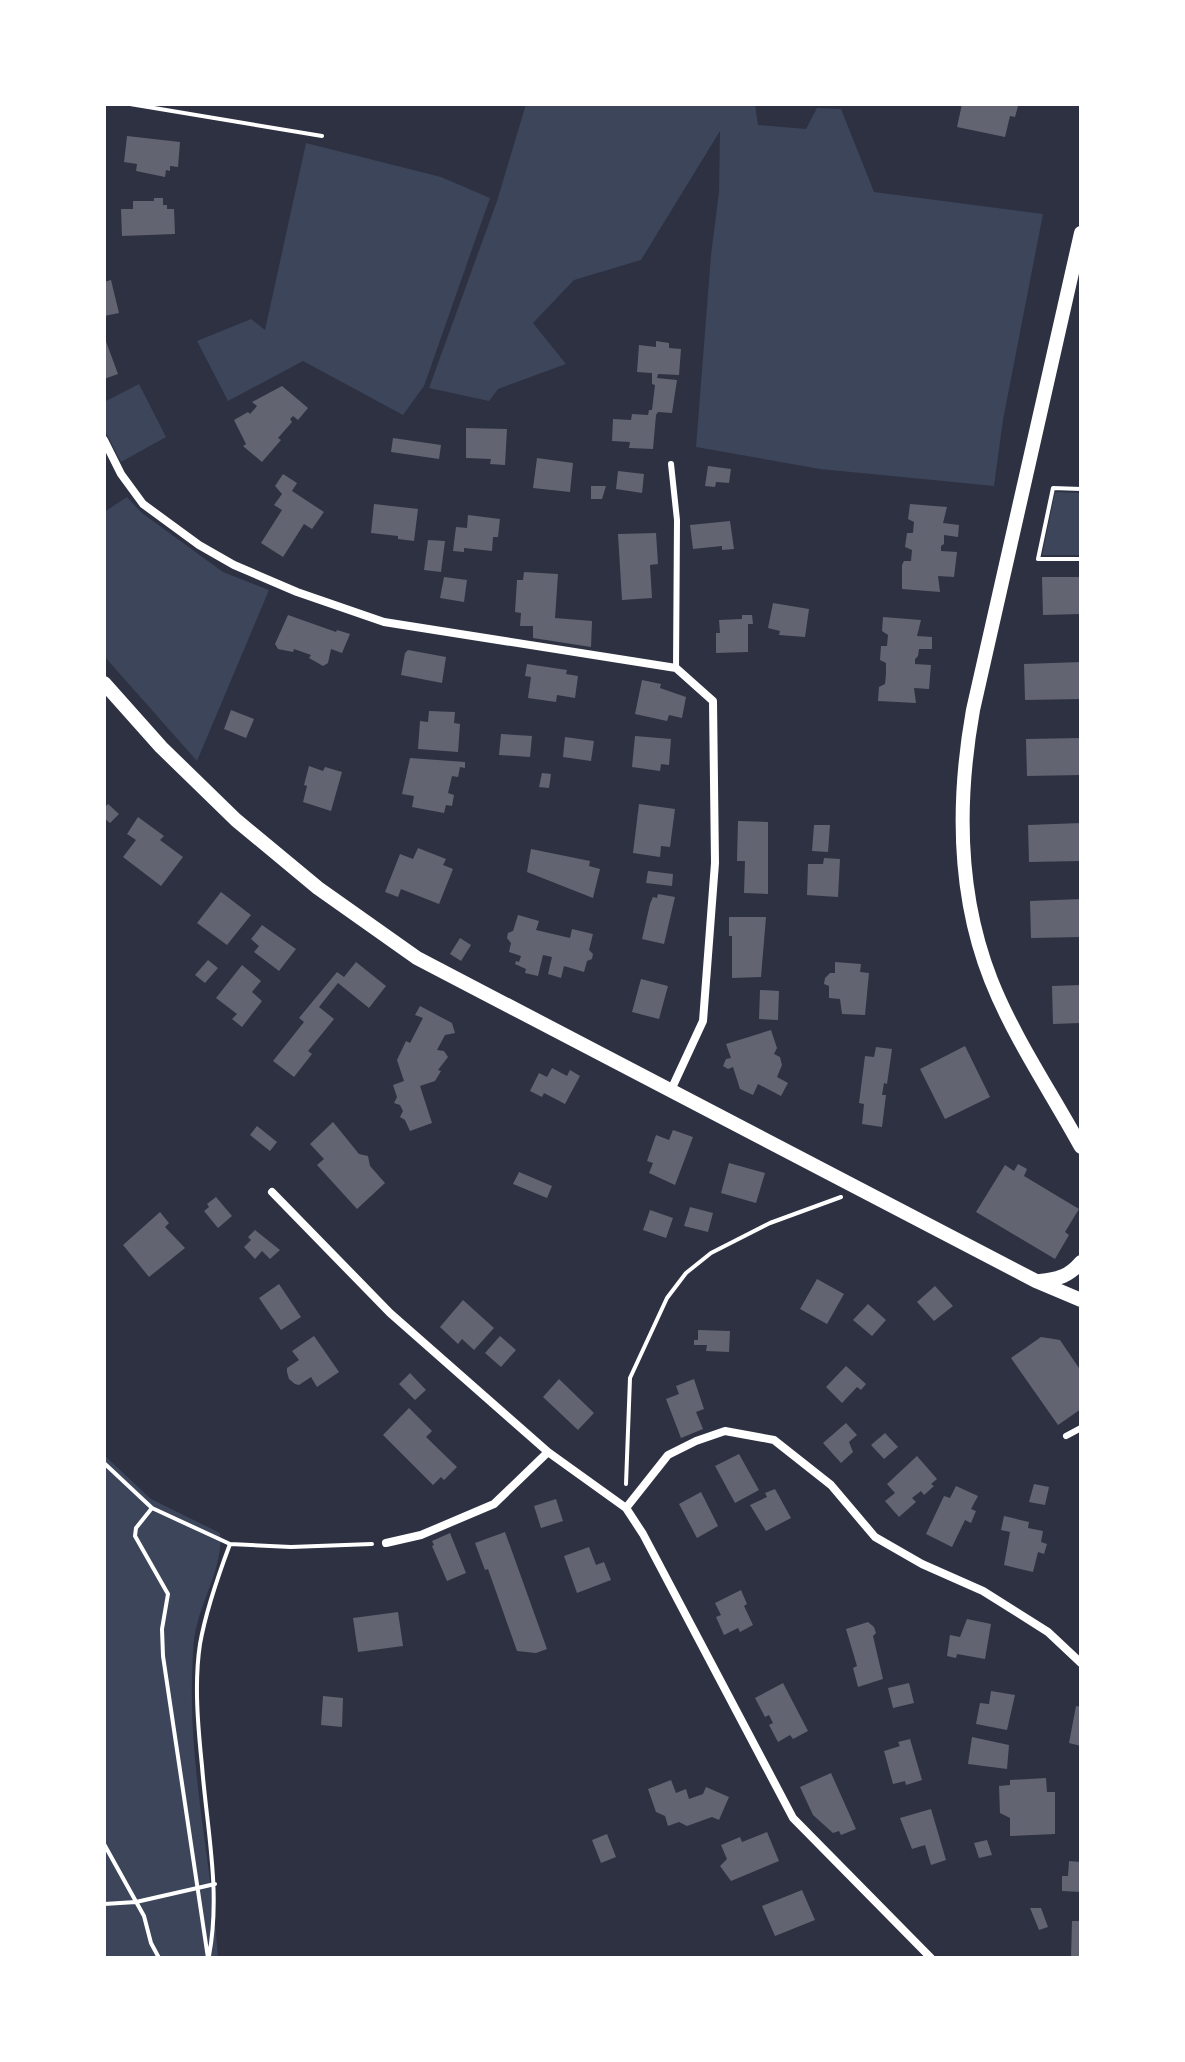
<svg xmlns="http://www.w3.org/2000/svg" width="1185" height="2062" viewBox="0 0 1185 2062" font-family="'Open Sans',sans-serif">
	<rect width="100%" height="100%" fill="#2d3142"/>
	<path fill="#3c4559" d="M526,104H755L758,125L806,129L817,108L841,109L874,192L1043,214L1003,420L994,486L820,469L696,447L711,255L719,192L720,131L641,260L574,280L533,323L566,364L498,389L489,401L429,388L497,201Z
		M306,143L441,177L490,198L424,386L403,415L303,361L228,401L197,341L251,319L265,330Z
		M139,384L166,437L121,462L104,429V402Z
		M1055,492L1081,493V555H1042Z
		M127,497L142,513L223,572L269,590L197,761L104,656V512Z
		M104,1455L151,1499L220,1533C223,1563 206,1592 198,1621C192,1639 193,1663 192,1682C190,1775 212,1866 218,1958H104Z"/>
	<path fill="#626471" d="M962,104H1012L1018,106L1015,117L1010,116L1005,137L957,127Z
		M127,136L180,142L178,167L170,166V171L166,170L165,177L136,171L137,164L124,162Z
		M154,198H163V205H167V209H174L175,234L122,236L121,209H133V201H154Z
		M111,280L119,313L104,316V282Z
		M104,336L118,374L104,379Z
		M656,341L669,343V348L681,349L679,375L658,374L657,378L677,380L672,413L658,412L656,415L653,449L629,448L630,442L612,441L613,419L631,420L632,414L648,415L649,410H652L655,385L652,384V373L637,372L639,345L656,347Z
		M282,386L308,408L298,420L293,416L290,419L292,422L278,438L281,440L262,462L243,446L246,444L234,420L248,412L250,414L257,406L252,402Z
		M466,428L507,429L505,465L490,464L491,459L466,458Z
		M393,438L441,445L439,459L391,452Z
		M537,458L573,463L570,492L533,488Z
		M708,466L731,469L729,483L716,482L715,487L705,486Z
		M618,471L644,474L642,493L616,489Z
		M283,474L297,483L292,491L324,512L312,529L304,524L283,557L261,543L282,510L274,505L282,494L275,486Z
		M591,486H606L602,499H591Z
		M374,504L418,509L414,541L398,539V536L371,533Z
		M910,504L947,507L943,523L959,525L958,537L944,535V544L941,546V551L957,552L954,577L938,576L940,592L902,589V565L904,561H911L912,550L905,547L907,533H913L914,522L908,519Z
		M468,515L500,519L498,537H493L492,551L464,548V552L453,551L456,527L467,528Z
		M730,521L734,549L722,550V546L693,549L690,525Z
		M656,533L658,564L650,565L652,598L622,600L618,534Z
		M428,540L445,541L441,572L424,570Z
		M524,572L558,574L555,618L592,621L591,647L533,638V626H520L521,613L515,612L517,580H523Z
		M444,577L467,580L464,602L440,598Z
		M1042,577H1081V614L1043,615Z
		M773,603L809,609L805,637L779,635L780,631L768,628Z
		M288,615L336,632L337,630L350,634L342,653L331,649L328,663L323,666L309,658L311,655L294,649L293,652L278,649L275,644Z
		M742,615H752L753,624H748V652L716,653V633H720L719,620L742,619Z
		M883,617L921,620L917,636L932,637V649H919L918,656L915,659V664L931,665L929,689L914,688L916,703L878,701L879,687L885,684L886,674V663L880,660L881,646H887L888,635L882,631Z
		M408,650L446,657L442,683L401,675L405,653Z
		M1081,662V699L1025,700L1024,664Z
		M527,664L567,670L566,674L578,676L575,698L557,695L556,702L528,698L531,677L525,676Z
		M642,680L661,684L660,688L686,697L682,718L669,715L667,721L635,714Z
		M231,710L254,719L246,738L224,729Z
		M429,711L455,712L454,723L460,724L458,752L418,749L420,721L428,722Z
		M501,734L532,736L530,757L499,755Z
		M635,736L671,739L669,765L661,764L660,771L632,767Z
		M565,737L594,741L591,761L563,757Z
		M1081,738V775L1027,776L1026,739Z
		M410,758L465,762V768L460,767L458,777L452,776L448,793L454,795L452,806L446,805L444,813L412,807L414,796L402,794Z
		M309,766L323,771L325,767L342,772L331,811L303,802L307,786L304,785Z
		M542,773L551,774L549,788L539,787Z
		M108,804L119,814L110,823L104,818V808Z
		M639,804L675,809L670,847L661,846L660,857L633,853Z
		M138,817L164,836L160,840L183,857L161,886L123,857L136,840L127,834Z
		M738,821L768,822V894L744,893L745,861H737Z
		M1081,823V861L1029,862L1028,825Z
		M814,825H830L828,852L812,851Z
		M418,848L446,859L443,865L453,869L439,904L401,889L398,897L385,892L400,854L413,859Z
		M531,849L590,861L589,866L600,869L593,898L527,872Z
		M824,858L840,859L838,897L807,895L808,864H823Z
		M648,871L673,874L672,886L646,883Z
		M221,892L251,915L227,945L197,923Z
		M658,894L675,897L664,944L642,939L650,904L653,897L657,898Z
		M1081,899V937L1031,938L1030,901Z
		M518,915L539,921L536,930L570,938L572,929L593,934L589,950L593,954L592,959L587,961L584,972L564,966L561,978L548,974L552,957L543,955L538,976L525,973L526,969L515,964L516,961L519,962L521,956L509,952L511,943L507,938L508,933L513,931Z
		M729,917H766L761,977L732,978V936H729Z
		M262,925L296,949L279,971L254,952L259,946L251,939Z
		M460,938L471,945L461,961L450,954Z
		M208,960L218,968L205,983L195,975Z
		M356,962L386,986L369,1008L338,983L319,1007L334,1019L308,1051L312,1054L294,1077L273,1061L304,1022L299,1018L337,972L344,977Z
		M835,962L861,964L860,972L869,973L865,1015L842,1014L840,999L829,998V986L824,984L825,978L830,973H835Z
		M242,965L261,981L252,992L262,1001L242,1027L232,1019L237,1014L216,998Z
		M641,979L668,986L659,1019L632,1012Z
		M1081,985V1023L1053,1024L1052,986Z
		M760,990L779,991L778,1020L759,1019Z
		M420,1006L452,1023L455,1033L445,1035L437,1050L444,1051L448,1057L438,1070L441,1071L435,1081L420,1086L432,1123L410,1131L405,1120L400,1117L403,1111L400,1105L394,1103L397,1097L393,1085L404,1081L397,1060L406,1041L410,1043L423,1018L415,1015Z
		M771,1030L777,1048L774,1054L780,1057L782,1065L777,1077L788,1083L781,1096L758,1084L753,1095L740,1089L733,1067L728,1069L723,1066L726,1059L731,1058L726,1044Z
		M965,1046L990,1097L945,1119L920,1069Z
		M876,1047L892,1049L887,1084L884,1083L882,1095H886L882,1127L862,1124L864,1104L859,1103L865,1056L874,1057Z
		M552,1068L567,1076L570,1070L580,1076L565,1104L544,1093L542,1097L530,1091L539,1073L547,1077Z
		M333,1122L359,1154L368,1156L370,1166L385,1183L357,1209L317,1165L324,1159L310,1144Z
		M257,1126L277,1142L270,1151L250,1135Z
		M673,1130L693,1137L675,1185L649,1173L653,1163L647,1161L656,1135L669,1140Z
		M729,1163L765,1173L756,1203L721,1193Z
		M1018,1164L1027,1169L1024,1176L1079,1209L1065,1232L1069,1235L1055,1259L976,1212L1005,1165L1014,1171Z
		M519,1172L552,1186L547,1198L513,1184Z
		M216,1197L232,1216L218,1228L204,1211L209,1207L207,1204Z
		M690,1207L713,1213L708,1232L684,1226Z
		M650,1210L673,1218L666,1238L643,1230Z
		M160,1212L169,1223L165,1227L185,1248L149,1277L123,1245Z
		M255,1230L280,1250L270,1259L262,1251L255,1259L244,1247L251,1240L248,1237Z
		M817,1279L844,1294L827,1324L800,1309Z
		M279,1284L301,1317L281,1330L259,1298Z
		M935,1286L953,1306L934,1321L917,1302Z
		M463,1300L494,1328L474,1350L462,1339L458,1344L440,1327Z
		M868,1304L886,1320L872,1336L853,1320Z
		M698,1330L730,1331L729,1352L706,1351L707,1345H694V1340H698Z
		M314,1336L339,1372L317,1387L311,1377L299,1385L295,1384L289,1379L287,1372V1368L299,1360L292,1351Z
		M500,1336L516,1350L501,1367L485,1353Z
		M1041,1337L1060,1340L1081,1371V1409L1058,1425L1011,1358Z
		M846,1366L866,1384L861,1390L857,1387L842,1403L826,1387Z
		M410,1373L426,1390L415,1400L399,1384Z
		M559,1379L594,1413L578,1430L543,1397Z
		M694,1379L704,1409L696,1412L703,1429L681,1438L666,1399L679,1394L676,1386Z
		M409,1408L432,1431L426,1437L457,1467L444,1480L441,1477L433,1485L383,1435Z
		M846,1423L857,1435L849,1442L853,1452L841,1463L823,1443Z
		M885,1433L898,1447L884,1459L871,1445Z
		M739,1454L759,1490L735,1503L715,1466Z
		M917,1456L937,1479L931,1484L934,1486L924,1495L921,1491L912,1498L916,1502L899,1517L885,1501L895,1493L887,1484Z
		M1034,1484L1049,1487L1045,1505L1029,1502Z
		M956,1486L978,1496L971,1509L976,1511L971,1523L965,1520L952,1547L926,1534L944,1496L950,1498Z
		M775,1489L791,1518L766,1531L750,1505L767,1497L765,1493Z
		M701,1492L718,1526L697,1538L679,1504Z
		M556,1499L563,1521L541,1528L534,1506Z
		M1004,1516L1029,1522L1028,1528L1043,1531L1041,1542L1047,1544L1044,1554L1038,1552L1033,1572L1004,1565L1010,1532L1001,1530Z
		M505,1532L547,1649L536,1653L517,1651L488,1569L485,1570L475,1543Z
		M450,1533L466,1573L447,1581L432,1546L434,1545L432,1541Z
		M589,1547L596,1565L604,1562L611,1580L577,1593L564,1556Z
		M741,1590L747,1604L744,1606L753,1625L740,1632L738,1628L724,1635L716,1617L721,1615L715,1603Z
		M398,1612L403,1646L358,1652L353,1618Z
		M967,1619L991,1624L985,1659L957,1654L956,1658L947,1656L950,1635L960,1637Z
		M868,1622L874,1627L876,1633L873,1636L883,1679L858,1687L853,1668L857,1666L846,1629Z
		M783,1683L808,1731L793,1739L790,1735L778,1742L769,1725L773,1723L769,1715L765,1717L755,1698Z
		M909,1683L914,1703L893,1708L888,1688Z
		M991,1691L1015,1695L1007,1730L976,1724L980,1703L989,1704Z
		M323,1696L343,1698L342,1727L321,1725Z
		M1076,1706L1081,1707V1746L1069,1743Z
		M972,1737L1009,1745L1007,1769L968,1764Z
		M910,1739L922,1780L906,1785L905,1781L893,1784L884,1751L900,1746L898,1742Z
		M831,1773L856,1829L841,1835L839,1831L833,1833L813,1815L800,1787Z
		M1046,1778L1047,1792H1055V1834L1010,1836V1818L1000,1813L999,1786L1010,1785V1780Z
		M671,1780L676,1793L686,1789L689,1799L703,1794L706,1787L729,1797L719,1820L712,1817L687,1826L679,1822L668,1826L665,1816L656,1812L648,1789Z
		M931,1809L946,1860L931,1865L925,1845L912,1849L900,1818Z
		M767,1832L779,1861L731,1881L720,1866L727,1859L721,1845L740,1837L742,1842Z
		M607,1834L616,1857L601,1863L592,1840Z
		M987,1840L992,1855L979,1858L974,1843Z
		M1069,1861L1081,1862V1892L1062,1891V1876H1068Z
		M802,1890L815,1920L775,1936L762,1906Z
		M1030,1908H1041L1048,1927L1039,1930Z
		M1072,1921H1081V1957H1071Z"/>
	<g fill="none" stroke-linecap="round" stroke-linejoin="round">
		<path stroke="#fff" stroke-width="4" d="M130,104L322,136
			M1081,489L1053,488L1038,559H1081
			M104,1463L152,1508L230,1544L291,1547L372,1544
			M626,1484L630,1378L667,1298L686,1273L711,1253L770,1223L841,1197
			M152,1508L136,1528L135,1536L168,1594L162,1629L163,1656L208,1958
			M104,1844L144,1916L151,1943L159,1958
			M104,1904L136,1902L215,1884
			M209,1956C221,1892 207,1830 202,1766C198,1727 194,1683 200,1644C206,1610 218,1576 230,1544"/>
		<path stroke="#fff" stroke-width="6" d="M671,464L677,520L676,668
			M1066,1436L1081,1428"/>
		<path stroke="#fff" stroke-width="8" d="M104,440L121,474L143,504L199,545L234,565L297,592L384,622L676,668L713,701L715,863L703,1021L671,1090
			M272,1192L390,1313L548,1452L626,1508L643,1534L793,1818L931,1958
			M626,1508L668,1455L696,1441L725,1431L774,1440L831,1485L875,1537L922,1564L983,1591L1048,1632L1081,1663
			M386,1543L421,1535L494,1504L548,1452"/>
		<path stroke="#fff" stroke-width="14" d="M1081,233L973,710C957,800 957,894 991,980C1014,1038 1051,1092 1081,1147
			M104,683L161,747L236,820L318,888L417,958L1036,1281L1081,1300
			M1040,1281C1059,1279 1069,1276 1081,1262"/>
	</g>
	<rect width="1185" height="2062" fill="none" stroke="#ffffff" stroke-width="212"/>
</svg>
